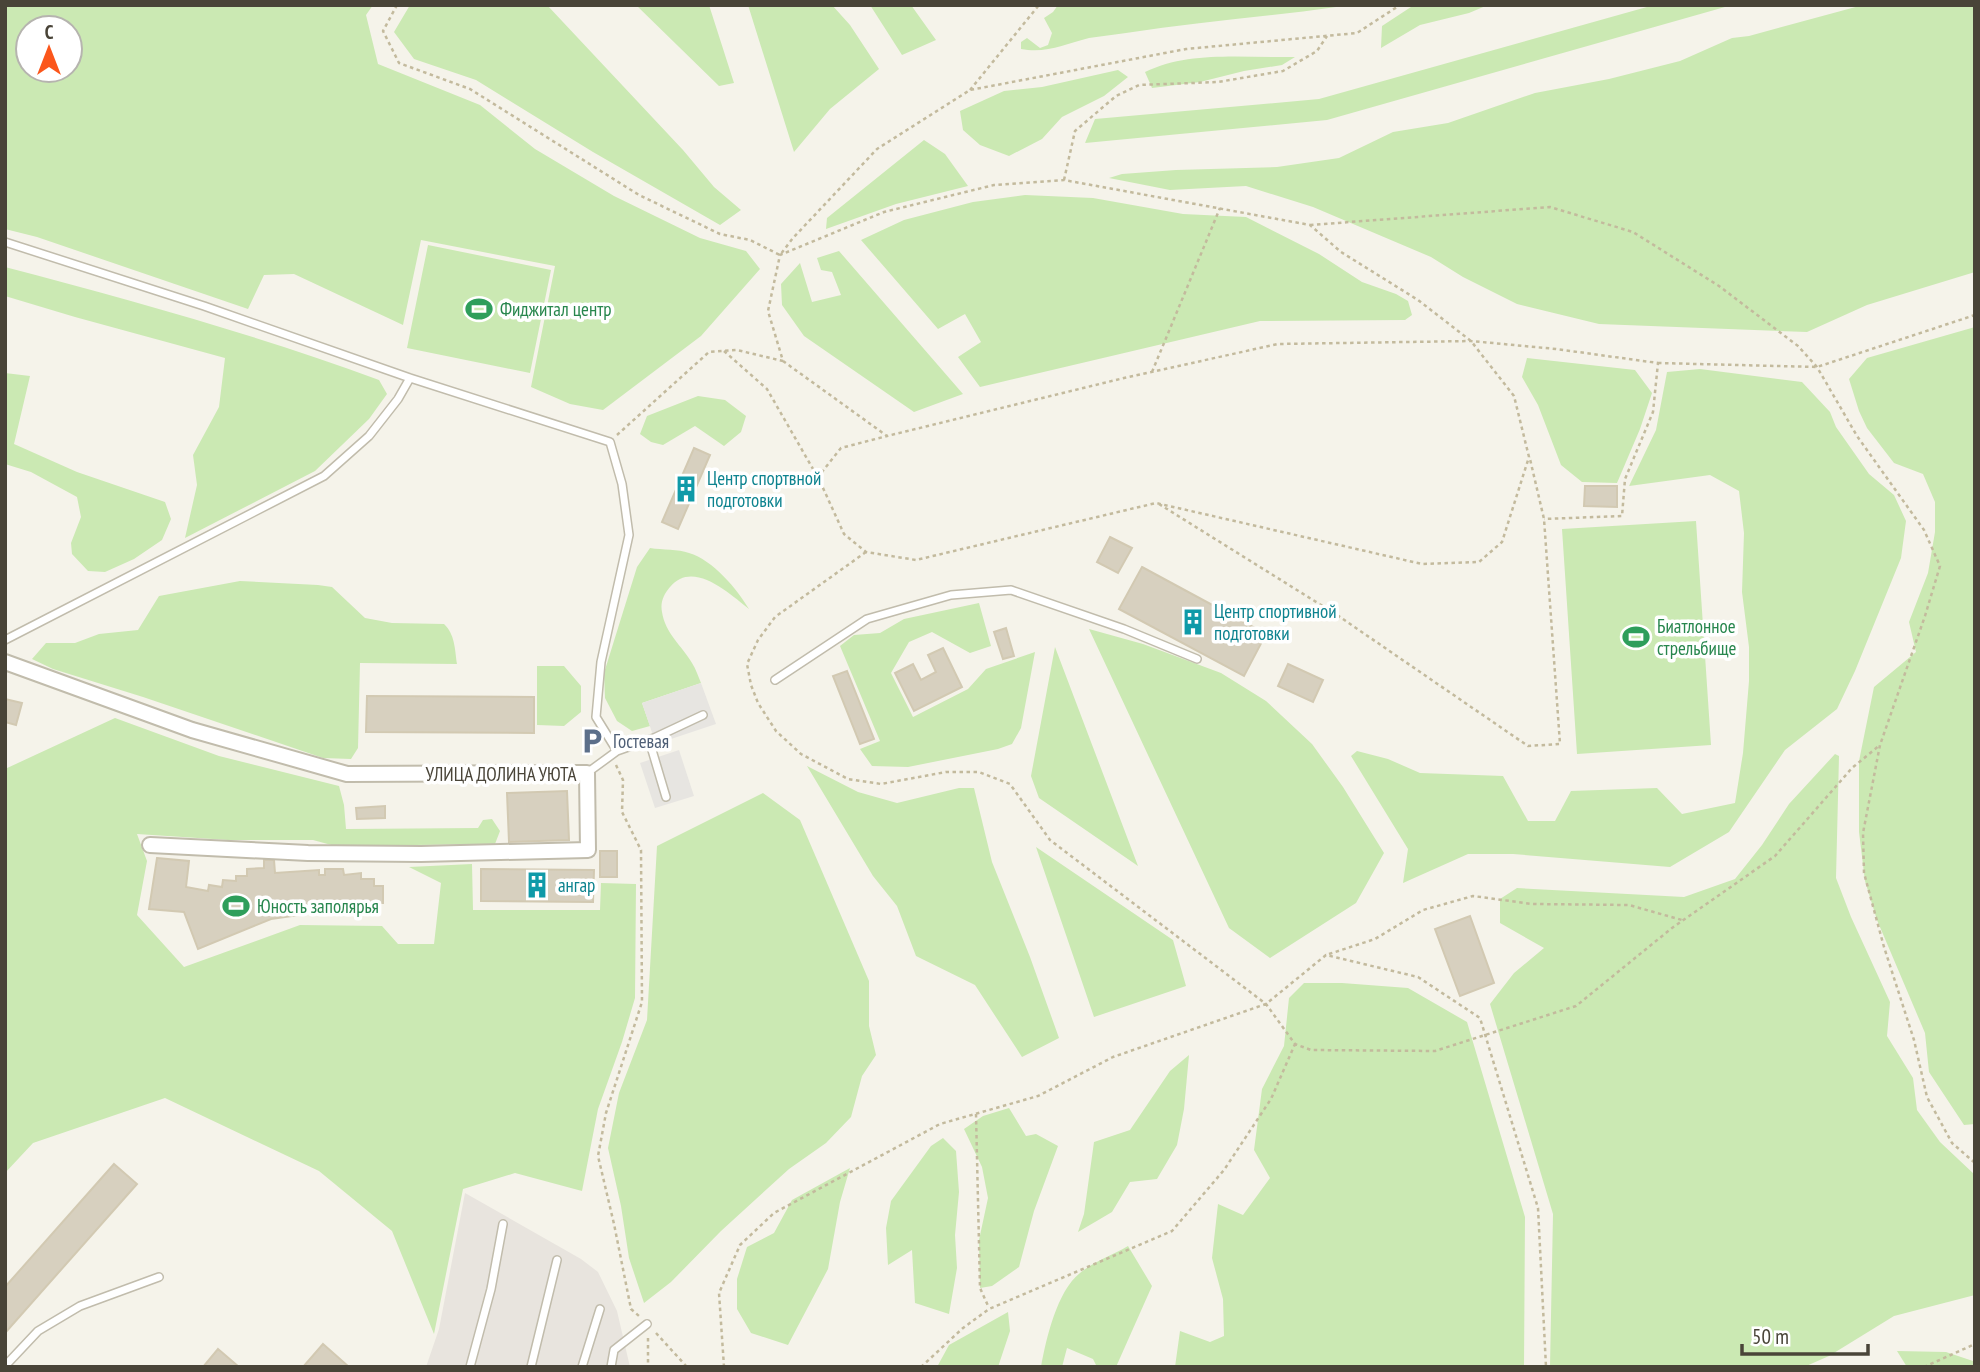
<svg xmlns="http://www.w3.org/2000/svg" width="1980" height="1372" viewBox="0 0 1980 1372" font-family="'PT Sans Narrow',sans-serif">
	<rect width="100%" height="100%" fill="#f5f3ea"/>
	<path fill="#e8e4de" d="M465,1193L581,1259L598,1272L617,1311L630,1367H426L439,1329Z"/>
	<path fill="#cbe9b3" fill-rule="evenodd" d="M5,5H373L366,15L378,64L480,105L535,149L614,196L700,238L746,251L760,269L701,336L603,410L570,404L531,387L555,266L421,240L403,325L294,274L264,275L248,309L37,237L5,229ZM28,28H70V70H28Z
		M410,5H547L683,150L714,187L741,210L720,225L593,152L476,80L414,59L394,32Z
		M636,5H709L734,83L719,86Z
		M748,5H832L850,25L879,69L830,109L794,152Z
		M870,5H911L936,40L902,55Z
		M1058,5H1337L1336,7C1266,17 1196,22 1126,33C1114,35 1101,36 1089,38C1065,44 1046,54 1021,49V42L1027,38L1040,48L1048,45L1052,33L1044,18L1053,12Z
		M1414,5H1488L1469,13L1420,25L1381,48L1382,26Z
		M1654,5H1732L1327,120L1085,143L1095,119L1319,99Z
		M1863,5H1975V272L1867,305L1807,332L1599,324L1517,304L1463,277L1431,257L1313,207L1246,186L1170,190L1109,178L1122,174L1176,170L1277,167L1339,158L1393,132L1448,123L1535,93L1609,79L1680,61L1732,38L1749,36Z
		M1295,57L1282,65L1244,71L1200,82L1152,88L1145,72C1189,50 1247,58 1295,57Z
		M1118,70L1128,77L1104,96L1062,117L1042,139L1009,156L980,145L963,130L960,111L1004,91L1042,87Z
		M924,140L945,154L968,186L896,204L826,229L827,218Z
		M1025,195L1093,198L1183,214L1246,217L1319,254L1362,282L1396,294L1408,301L1412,315L1405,320L1260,321L980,387L958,357L981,342L965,314L938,329L861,240L904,220L973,202Z
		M428,245L551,270L530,373L407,348Z
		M839,251L963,394L914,412L804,336L782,305L781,284L800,263L812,302L841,295L832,272L821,270L817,258Z
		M5,267C131,300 257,335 379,380L387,394L369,419L315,471L185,538L197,485L193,455L219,407L225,358L75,317L5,296Z
		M1975,327V1124L1964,1125L1929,1072L1925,1033L1877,920L1865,881L1859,832V761L1874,687L1916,652L1909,622L1928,573L1935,532V502L1923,474L1894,463L1867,428L1859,411L1849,379L1867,358Z
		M1527,358L1635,370L1652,393L1640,429L1617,483L1582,482L1561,465L1538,405L1522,377Z
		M1700,369L1802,382L1830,412L1836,427L1869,474L1894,495L1906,521L1901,558L1855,671L1837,709L1785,750L1729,832L1670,867L1513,854H1468L1403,883L1408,849L1351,756L1357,751L1388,759L1420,773L1503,776L1528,821H1555L1571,791L1657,788L1682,814L1735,803L1743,753L1749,681V647L1742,592L1744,533L1739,491L1710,475L1629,486L1656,430L1667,372Z
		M5,373L30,376L14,444L77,472L165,502L171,519L162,540L134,559L105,572L88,571L72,554L71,543L81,517L77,497L31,472L5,464Z
		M698,396L725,400L746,416L741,432L724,446L695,426L663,445L651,442L640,434L647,416Z
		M1696,521L1711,745L1577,754L1562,529Z
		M650,548C663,550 678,549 689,553C713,560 737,589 749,609C730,594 693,559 670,587C664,594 660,602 662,612C665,633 682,646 692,663C696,669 698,676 701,683L642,703L650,726L632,731L617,721L605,698L604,673L637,567Z
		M240,581L318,585L332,587L365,618L392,623L444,624C455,634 455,650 457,664L360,663L358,748L351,759L323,758L143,697L53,669L32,659L46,643H75L99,634L138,630L159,596Z
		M979,603L991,646L970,653L932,632L909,642L891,673L913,717L968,689L986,669L1035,652L1021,728L1012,744L998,749L908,767L872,766L860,749L880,741L840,646L854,635L880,633L904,619Z
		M1089,629L1143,644L1221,673L1266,701L1312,744L1343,787L1384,853L1356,903L1270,958L1229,928Z
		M1055,647L1138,866L1039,798L1031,776Z
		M537,666H564L581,686V712L564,726L537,725Z
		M115,718L219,756L339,786L344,805L346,829L478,828L483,820L492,819L500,831L495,844L335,846L313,840H228L137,834L147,861L137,915L184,967L300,925L382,926L398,944H434L441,883L409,867L472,864L473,910H600L601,883L636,884L635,998L622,1042L598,1109L582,1191L515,1173L463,1189L434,1334L392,1231L319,1171L165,1098L33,1143L5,1173V769Z
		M1835,754L1839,756L1836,878L1851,917L1890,1002L1887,1036L1913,1078L1917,1110L1940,1142L1975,1175V1295L1894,1316L1829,1356L1804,1367H1550L1553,1214L1490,1004L1514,973L1544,948L1500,923V899L1517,888L1684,897L1735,879L1762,845L1789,804Z
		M807,766L858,792L897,803L959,788H974L992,862L1030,957L1059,1038L1022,1057L975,985L916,956L897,906L873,876Z
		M763,793L800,820L869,981V1026L876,1055L862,1076L851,1117L826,1143L789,1169L721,1231L671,1282L644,1303L629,1258L621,1206L608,1148L619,1093L647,1020L657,846Z
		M1036,847L1173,940L1186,986L1094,1017Z
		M1304,983H1342L1408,988L1467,1022L1525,1217L1524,1367H1175L1180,1331L1210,1342L1224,1336L1223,1299L1212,1258L1218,1204L1243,1215L1270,1178L1254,1150L1262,1089L1284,1046L1289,998Z
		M1189,1055L1184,1109L1177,1145L1157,1179L1130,1182L1112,1212L1078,1232L1084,1214L1094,1142L1130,1130L1170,1071Z
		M1009,1108L1026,1136L1036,1134L1058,1146L1034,1211L1019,1267L992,1286L980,1288L979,1240L988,1198L982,1167L964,1129L983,1116Z
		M943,1138L956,1151L959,1192L955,1235L957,1268L949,1314L915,1303L912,1250L888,1265L886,1228L891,1201L931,1146Z
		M850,1168L840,1202L828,1269L788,1345L751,1333L737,1309V1279L747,1247L774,1233L792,1200Z
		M1128,1246L1152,1286L1116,1367H1097L1093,1359L1067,1348L1062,1367H1041C1046,1339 1057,1291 1080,1273C1093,1262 1113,1255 1128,1246Z
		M1008,1312L1010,1331L998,1367H937L949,1345Z
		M1897,1351L1946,1352L1973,1361L1975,1359V1367H1907Z"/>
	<path fill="#e7e5e1" d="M701,683L716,724L656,744L642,703Z
		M679,750L694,796L655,808L640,763Z"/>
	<path fill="#d7d0bf" stroke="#d2c9b2" stroke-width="2" d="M694,448L710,455L678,529L662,522Z
		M1585,486H1617V507L1584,506Z
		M1110,537L1132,548L1118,573L1097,562Z
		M1142,567L1266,634L1244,676L1119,609Z
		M1006,628L1014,656L1003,659L994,632Z
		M943,648L962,687L914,711L895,673L913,664L921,680L936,672L928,655Z
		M1288,664L1323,680L1313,702L1278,686Z
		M847,671L874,739L860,744L833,676Z
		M367,696L534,697V733L366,732Z
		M5,699L22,703L16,725L5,722Z
		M567,791L569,840L509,842L507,793Z
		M385,806V818L357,819L356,808Z
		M600,851H617V877H600Z
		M157,858L189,861L186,887L208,891L209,885L222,887L223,880L236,881V876H247V869L264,868V860H274L275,873L319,870V875H325V869H343L344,875L361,873V879H374V886H383V903H374L375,911L343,912V903H321V912L271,919L198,949L184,912L149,909Z
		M481,869L594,870L593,902L481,901Z
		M1470,916L1494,983L1460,996L1435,929Z
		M114,1164L137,1184L5,1333V1287Z
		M323,1344L349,1367H303Z
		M218,1349L239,1367H203Z"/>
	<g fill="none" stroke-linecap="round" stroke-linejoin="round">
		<g stroke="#c1bcac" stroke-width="10">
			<path id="service" d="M5,242L204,306L410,378L610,442L622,484L629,535L601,662L596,717L617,751
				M5,640L324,476L369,436L398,399L410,378
				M775,680L867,619L951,595L1011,590L1124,629L1197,659
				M649,740L666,797
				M587,773L617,751L654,738L703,715
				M5,1366L38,1331L80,1306L159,1277
				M470,1367L491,1289L503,1224
				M531,1367L557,1260
				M582,1367L600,1309
				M611,1367L614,1350L647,1324"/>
		</g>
		<g stroke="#c1bcac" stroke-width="18">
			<path id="minor" d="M5,662L192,730L347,774L587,773L588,850L421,854L308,853L150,845"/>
		</g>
		<path stroke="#c3ba9d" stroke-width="2.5" stroke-dasharray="3.5 3.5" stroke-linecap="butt" d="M397,5L383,31L399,63L470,89L639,195L720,234L750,240L780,255L793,238L877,149L970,90L1186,49L1357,33L1400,5
			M970,90L1039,5
			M1064,180L1075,131L1116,96L1139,85L1218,82L1283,71L1317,51L1327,36
			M1310,225L1550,207L1633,232L1719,286L1798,346L1817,367L1857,436L1924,530L1940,566L1925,616L1880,745L1863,833L1864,873L1884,947L1914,1040L1927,1097L1952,1143L1975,1163
			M724,351L767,389L817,476
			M783,361L887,436L1124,378L1278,344L1471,341L1556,349L1658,363L1653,412L1625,479L1622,516L1544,519
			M1658,363L1817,367L1975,315
			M1152,372L1220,208
			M617,435L709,352L737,350L783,361L768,311L780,255L884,212L994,185L1064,180L1310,225L1341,252L1418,300L1471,341L1514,396L1529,457L1502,542L1479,562L1422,564L1156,503L916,560L866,552L844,534L818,477L841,448L887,436
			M1159,504L1337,615L1528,746L1560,744L1544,519L1530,459
			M866,552L775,617L758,640L747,664L751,685L758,703L776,731L801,754L848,779L881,784L946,772H979L1010,784L1050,840L1266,1004L1295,1044L1311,1050L1435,1051L1576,1006L1672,928L1775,856L1852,768L1880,745
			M616,765L623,780L622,812L641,850L642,1002L606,1113L598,1156L614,1224L631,1309L639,1316
			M1329,954L1375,939L1423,910L1473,896L1532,904L1629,905L1682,920
			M976,1114L980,1288L989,1308
			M656,1333L687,1367
			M648,1338V1367
			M724,1367L719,1293L740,1245L774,1213L940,1124L1038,1096L1113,1057L1266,1004L1326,955L1418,977L1480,1018L1538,1208L1546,1367
			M921,1367L963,1328L989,1309L1172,1231L1224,1170L1271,1099L1295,1044
			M1924,1367L1975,1344"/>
		<use href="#service" stroke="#fff" stroke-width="7"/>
		<use href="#minor" stroke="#fff" stroke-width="14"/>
	</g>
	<defs>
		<g id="stadium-bare" transform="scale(2.1)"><path d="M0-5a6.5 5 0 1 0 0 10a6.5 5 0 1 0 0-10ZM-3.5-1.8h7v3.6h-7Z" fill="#2e9e5b" stroke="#fff" stroke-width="2.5" paint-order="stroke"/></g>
		<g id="building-bare" transform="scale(2.1)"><path d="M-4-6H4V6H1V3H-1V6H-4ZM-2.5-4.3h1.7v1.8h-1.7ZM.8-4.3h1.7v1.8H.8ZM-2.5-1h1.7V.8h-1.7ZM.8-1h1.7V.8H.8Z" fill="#0f9aa8" stroke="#fff" stroke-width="2.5" paint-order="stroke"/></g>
		<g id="parking-bare" transform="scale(2.1)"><path d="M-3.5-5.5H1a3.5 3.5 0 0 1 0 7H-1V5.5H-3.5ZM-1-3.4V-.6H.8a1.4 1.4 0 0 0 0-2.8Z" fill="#5c6f8a" stroke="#fff" stroke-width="2.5" paint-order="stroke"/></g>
	</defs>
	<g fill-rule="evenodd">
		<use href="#stadium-bare" x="479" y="309"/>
		<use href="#building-bare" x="686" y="489"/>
		<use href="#building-bare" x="1193" y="622"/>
		<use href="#stadium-bare" x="1636" y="637"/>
		<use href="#parking-bare" x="592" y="741"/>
		<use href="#building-bare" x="537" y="885"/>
		<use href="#stadium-bare" x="236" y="906"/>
	</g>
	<g text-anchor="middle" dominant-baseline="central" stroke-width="7" stroke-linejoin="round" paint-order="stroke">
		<g font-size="19" fill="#27864d" stroke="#fff" text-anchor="start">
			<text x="500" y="309">Фиджитал центр</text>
			<text x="1657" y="626">Биатлонное<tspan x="1657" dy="22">стрельбище</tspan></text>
			<text x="257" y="906">Юность заполярья</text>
		</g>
		<g font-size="19" fill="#0d838f" stroke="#fff" text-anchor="start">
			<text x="707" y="478">Центр спортвной<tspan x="707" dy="22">подготовки</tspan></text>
			<text x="1214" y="611">Центр спортивной<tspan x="1214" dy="22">подготовки</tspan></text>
			<text x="558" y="885">ангар</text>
		</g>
		<g font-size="19" fill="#4e5e75" stroke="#fff" text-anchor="start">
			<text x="613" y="741">Гостевая</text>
		</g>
		<g font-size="19" fill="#494438" stroke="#fff">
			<text x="501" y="774">УЛИЦА ДОЛИНА УЮТА</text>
		</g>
	</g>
	<rect width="1980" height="1372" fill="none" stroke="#494438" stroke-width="14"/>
	<g transform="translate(49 49)"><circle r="33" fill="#ffffff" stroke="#b6b4af" stroke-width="2"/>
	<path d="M0-5L12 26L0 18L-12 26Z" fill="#fb561b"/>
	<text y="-10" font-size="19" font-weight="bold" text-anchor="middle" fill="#494438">С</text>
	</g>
	<path d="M1742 1344v10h126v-10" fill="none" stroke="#494438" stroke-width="3.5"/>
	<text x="1752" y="1344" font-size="21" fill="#494438" stroke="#ffffff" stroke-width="5" paint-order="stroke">50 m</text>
</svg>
